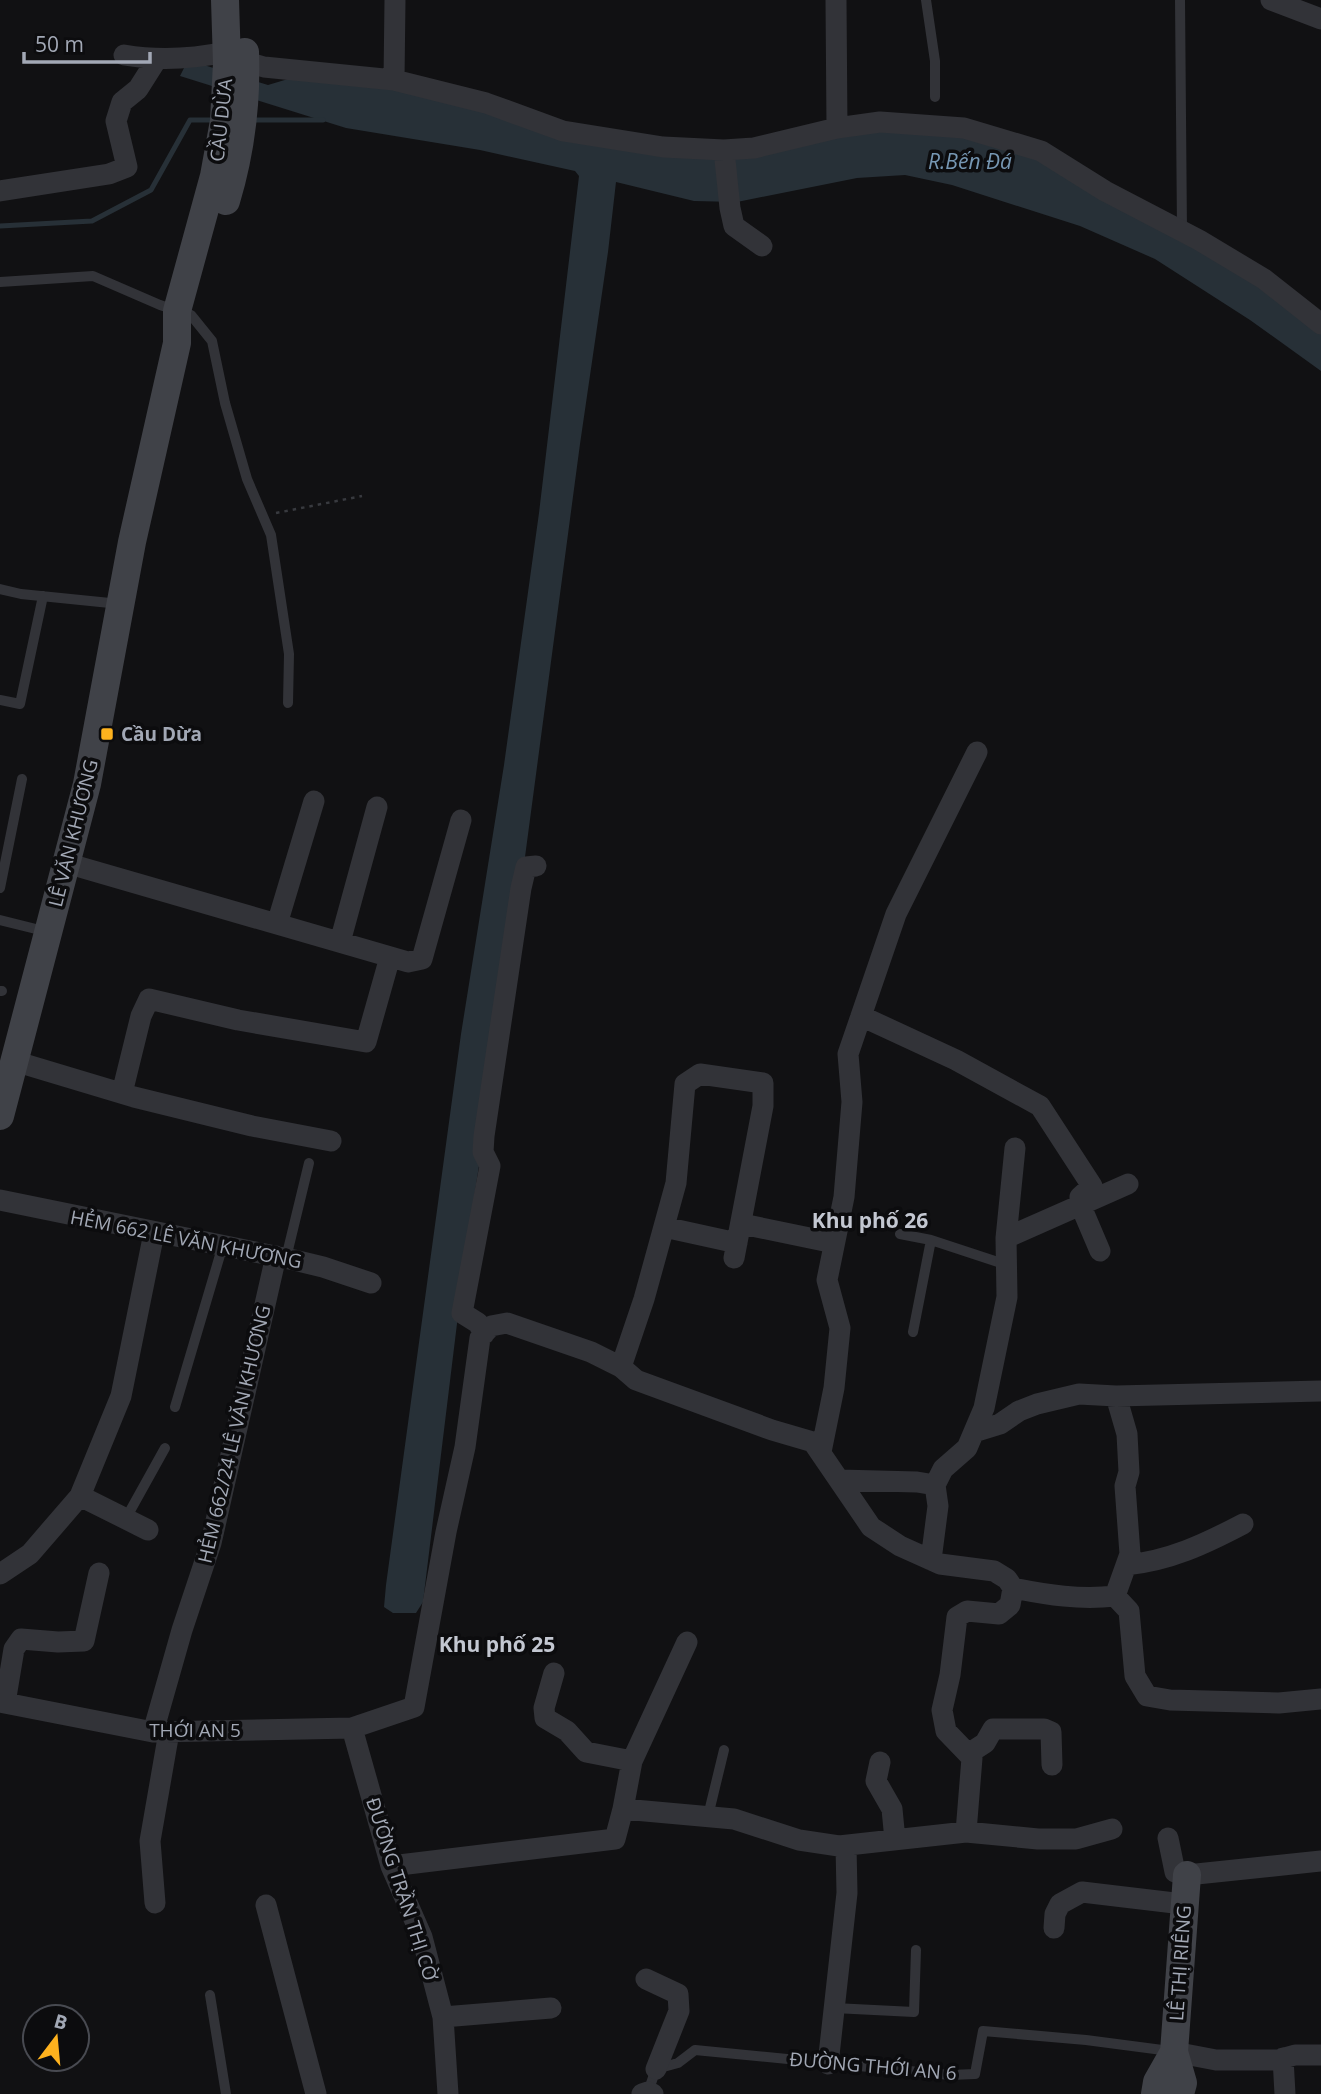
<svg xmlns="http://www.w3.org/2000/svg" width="1321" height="2094" viewBox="0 0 1321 2094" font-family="'Open Sans',sans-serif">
	<rect width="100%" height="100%" fill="#111113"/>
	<path fill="#273037" d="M188,60L268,85L288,79L331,74L688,155L882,124L1013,145L1321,318V371L1250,320L1155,259L1080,226L952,185L905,175L857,178L737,202L694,201L616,182L608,252L580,444L515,932L466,1250L423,1602L416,1613H393L384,1607L386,1585L461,1034L504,765L539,513L579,176L575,171L480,150L346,128L180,76Z"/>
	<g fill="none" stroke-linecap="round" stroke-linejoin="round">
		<path stroke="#273037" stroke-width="5" d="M252,120H323
			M0,226L92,221L151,190L190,120H214"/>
		<path stroke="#383a3f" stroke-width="2.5" stroke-dasharray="3.5 5" stroke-linecap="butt" d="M276,513L362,496"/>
		<path stroke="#323338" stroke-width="10" d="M926,0L935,61V97
			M1180,0L1182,231
			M0,282L93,276L160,305L191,315L212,341L225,403L247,479L271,535L289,654L288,703
			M0,589L21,594L120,604
			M0,700L20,704L43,596
			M0,888L22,779
			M0,920L48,932
			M0,991H2
			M900,1234L931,1240L1007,1265
			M286,1258L309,1163
			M913,1332L931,1240
			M175,1407L223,1245
			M125,1520L165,1448
			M708,1816L724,1750
			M210,1995L226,2094
			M834,2008L914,2012L916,1950
			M648,2092L656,2069L678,2063L695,2050L950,2075L975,2074L983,2031L1086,2040L1170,2051"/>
		<path stroke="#323338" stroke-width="21" d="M836,0L837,128
			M1271,0L1321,19
			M124,55C159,61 192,59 226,52
			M246,62L264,67L394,80L486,103L563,131L663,147L724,150L754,148L837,128L880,122L964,128L1041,151L1105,191L1199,240L1264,279L1321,324
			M394,80L395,0
			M724,150L730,208L734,226L762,246
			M0,191L109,174L127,167L116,121L122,102L138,89L157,59
			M66,863L408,962L422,959L461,820
			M277,924L314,801
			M340,942L377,807
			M861,1016L956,1060L1040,1106L1092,1186L1080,1197V1204L1100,1251
			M14,1061L134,1097L252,1126L331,1141
			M122,1093L141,1016L149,999L238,1020L366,1042L390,957
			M0,1200L294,1260L323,1267L371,1283
			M742,1224L834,1243
			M664,1227L737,1243
			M1006,1238L1015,1148
			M484,1334L478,1323L462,1313L490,1166L483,1152L484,1136L521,888L526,867L536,866
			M621,1367L644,1299L676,1183L685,1084L700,1074L763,1083V1106L734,1258
			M974,1432L1000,1424L1019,1411L1037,1404L1079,1394L1116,1396
			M821,1452L834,1388L840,1328L827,1280L844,1197L852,1102L848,1054L896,914L977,752
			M839,1480L917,1482L935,1485L938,1506L931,1560
			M935,1485L943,1469L967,1448L984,1408L1007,1297L1006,1238L1128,1184
			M80,1496L121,1396L154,1233
			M1126,1565C1169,1561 1205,1544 1243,1524
			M0,1574L30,1554L80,1496L148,1530
			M1013,1588C1048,1595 1080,1600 1115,1596L1129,1611L1135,1676L1147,1696L1170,1700L1279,1703L1321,1699
			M1115,1596L1130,1554L1125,1486L1129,1472L1127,1434L1116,1396L1321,1391
			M554,1673L544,1708L545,1718L567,1731L586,1752L632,1761
			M0,1702L153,1732L352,1728L414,1707L446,1532L465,1447L480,1338L491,1326L507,1323L591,1352L621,1367L636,1380L772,1430L813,1442L871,1527L900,1546L940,1564L994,1571L1007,1579L1013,1588L1010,1605L999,1614L967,1611L957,1617L950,1675L942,1710L946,1731L972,1758L966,1832
			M5,1703L14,1649L21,1639L58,1642L84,1641L99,1573
			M352,1728L391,1866L422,1937L443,2017L448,2094
			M153,1732L182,1630L211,1543L276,1256
			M968,1754L985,1743L993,1729H1044L1051,1732L1052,1765
			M880,1762L876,1781L892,1809L895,1840
			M623,1809L632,1761L687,1642
			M1168,1838L1175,1872L1187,1875L1321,1861
			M391,1866L615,1839L623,1809L734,1819L799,1840L839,1846L966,1832L1038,1839H1076L1112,1829
			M155,1903L150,1841L169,1732
			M266,1905L316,2094
			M1054,1928L1055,1914L1060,1904L1082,1892L1183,1904
			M646,1979L678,1994L679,2011L656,2069
			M443,2017L551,2008
			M1174,2052L1216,2060H1277L1295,2055H1321
			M1283,2058L1285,2094
			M828,2064L847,1893L846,1846
			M642,2094L648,2092L653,2094"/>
		<path stroke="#404248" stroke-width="28" d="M226,201C241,151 247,105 245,52
			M0,1116L87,784L132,542L177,343V311L214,176L224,121L227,63L225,0
			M1155,2094L1157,2082L1174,2052
			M1180,2094L1183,2083L1174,2052L1187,1875"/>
	</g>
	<rect fill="#feb21e" stroke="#0c0c0e" stroke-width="2.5" x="100" y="727" width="14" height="14" rx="3.5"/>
	<g text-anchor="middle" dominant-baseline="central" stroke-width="7" stroke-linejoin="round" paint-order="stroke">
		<g font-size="19" fill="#a2a8b5" stroke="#0c0c0e">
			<text transform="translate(221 120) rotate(-84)">CẦU DỪA</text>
			<text transform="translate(73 833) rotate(-76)">LÊ VĂN KHƯƠNG</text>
			<text transform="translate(186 1239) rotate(11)">HẺM 662 LÊ VĂN KHƯƠNG</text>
			<text transform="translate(234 1434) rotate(-77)">HẺM 662/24 LÊ VĂN KHƯƠNG</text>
			<text x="195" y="1730">THỚI AN 5</text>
			<text transform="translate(402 1889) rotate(72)">ĐƯỜNG TRẦN THỊ CỜ</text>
			<text transform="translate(1180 1963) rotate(-86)">LÊ THỊ RIÊNG</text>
			<text transform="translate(873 2066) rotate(5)">ĐƯỜNG THỚI AN 6</text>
		</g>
		<g font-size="19" font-weight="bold" fill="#a2a8b5" stroke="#0c0c0e" text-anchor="start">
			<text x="121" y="734">Cầu Dừa</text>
		</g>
		<g font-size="21" font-style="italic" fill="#7697b3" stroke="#0c0c0e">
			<text x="970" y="161">R.Bến Đá</text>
		</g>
		<g font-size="21" font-weight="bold" fill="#c3c7d1" stroke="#0c0c0e">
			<text x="870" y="1220">Khu phố 26</text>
			<text x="497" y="1644">Khu phố 25</text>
		</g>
	</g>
	<g transform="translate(56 2038) rotate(16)"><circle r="33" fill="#0c0c0e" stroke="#484a51" stroke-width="2"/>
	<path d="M0-5L12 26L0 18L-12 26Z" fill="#feb21e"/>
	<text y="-10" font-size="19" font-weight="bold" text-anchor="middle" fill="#a2a8b5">B</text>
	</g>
	<path d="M24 52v10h126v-10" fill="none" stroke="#a2a8b5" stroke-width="3.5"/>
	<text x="35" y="52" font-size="21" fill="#a2a8b5" stroke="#0c0c0e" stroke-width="5" paint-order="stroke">50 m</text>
</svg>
